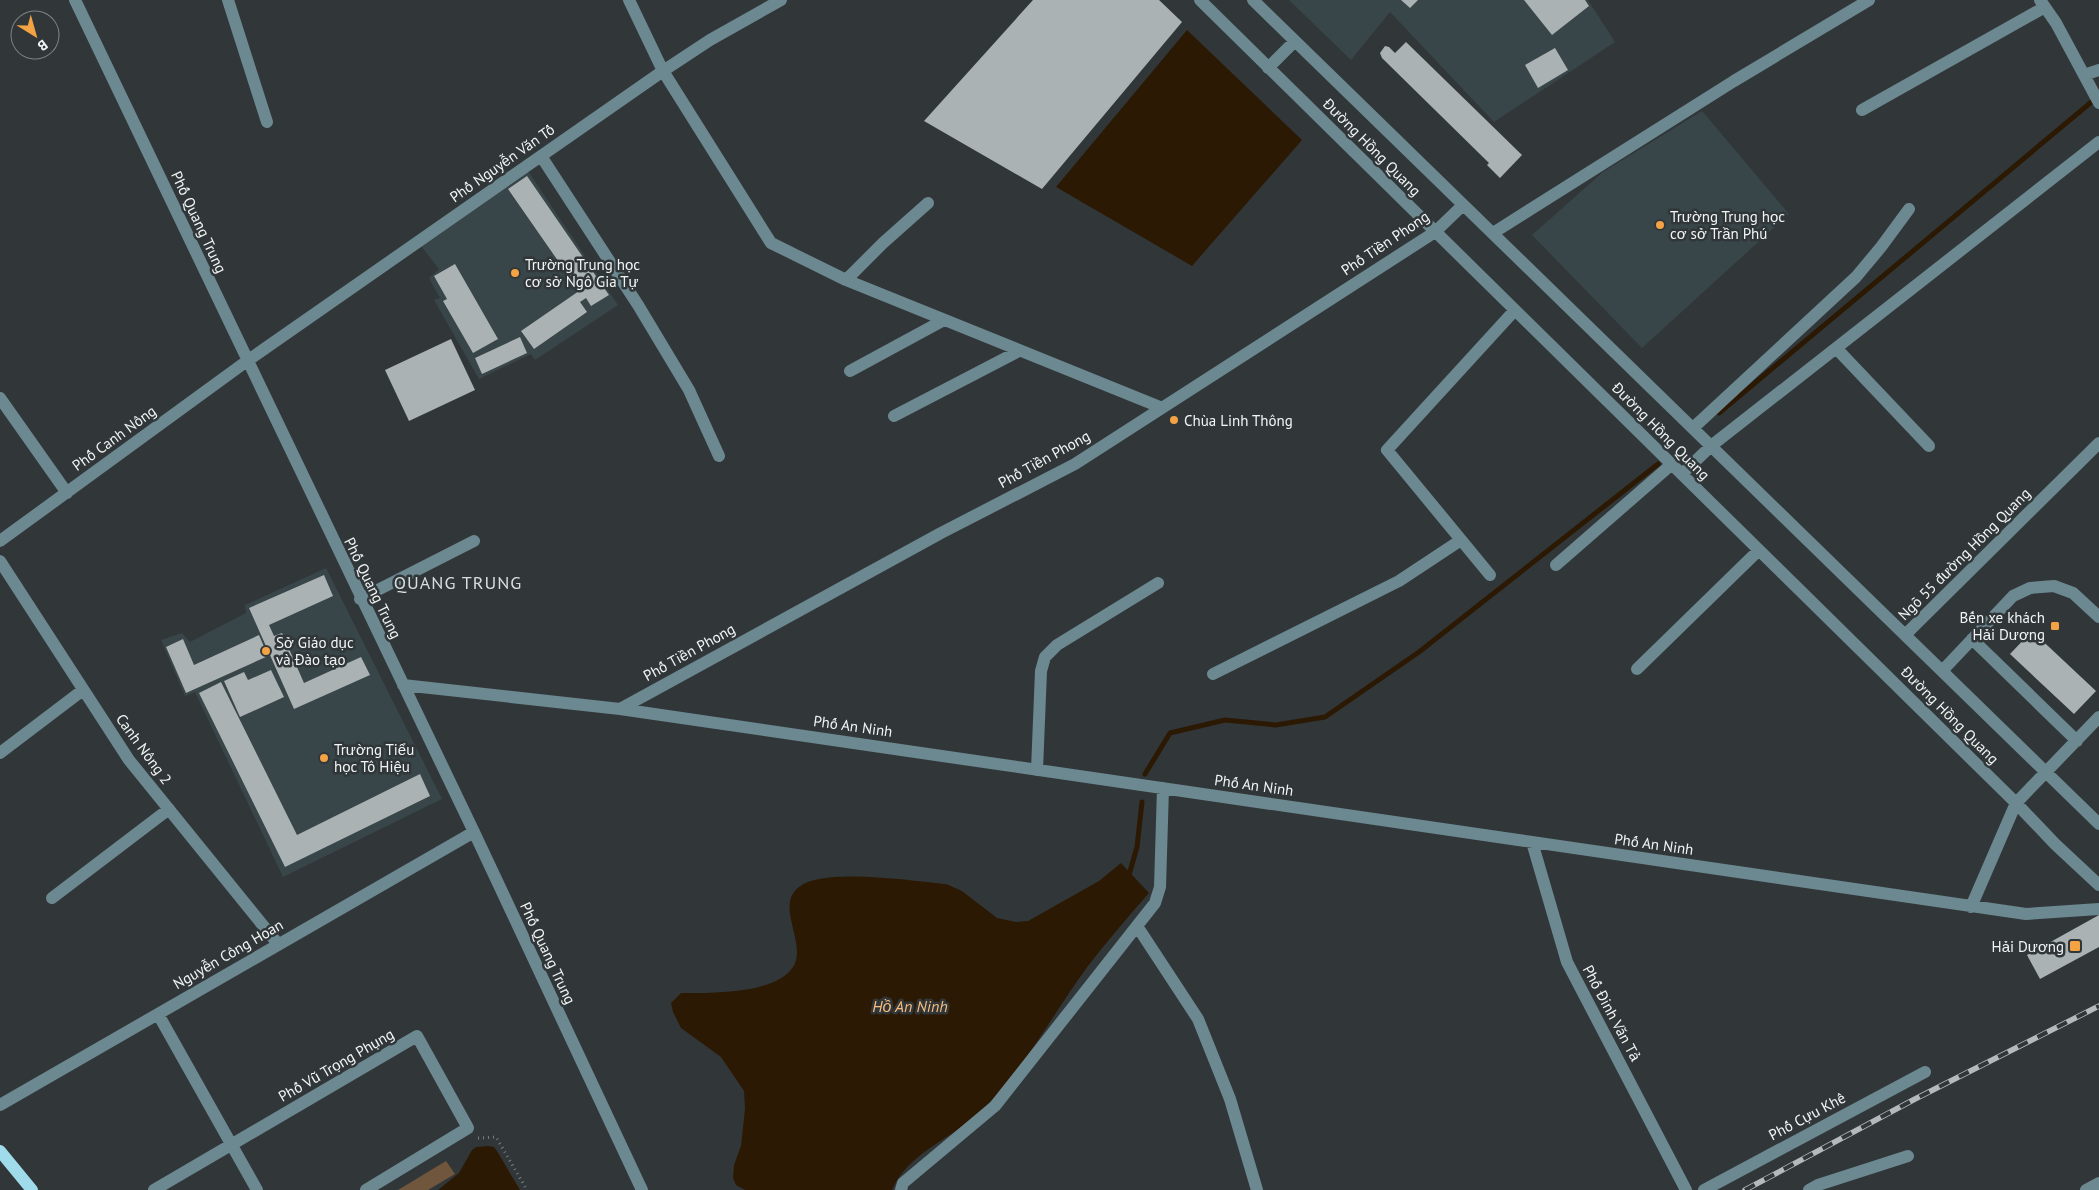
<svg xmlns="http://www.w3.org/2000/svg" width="2099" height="1190" viewBox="0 0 2099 1190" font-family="'PT Sans',sans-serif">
	<rect width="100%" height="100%" fill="#313739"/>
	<path fill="#384549" d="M1289,0H1588L1615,42L1494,122L1390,12L1351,60Z
		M1702,111L1789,214L1642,348L1532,235L1603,172Z
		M526,168L618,305L535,360L531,354L479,379L434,300L440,298L429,278L439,269L421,246Z
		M326,568L442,799L283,877L195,692L185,696L161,640L182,633L190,642L246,613L245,605Z"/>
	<path fill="#70563c" d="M446,1161L455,1174L428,1190H398Z"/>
	<path fill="#2c1904" d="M1187,30L1302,140L1192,266L1056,187Z
		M1121,863L1149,893C1128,917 1107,941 1088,966C1050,1017 1022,1076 973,1118C946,1141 907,1155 892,1190H745L736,1185L733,1178L734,1165L741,1146L745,1109L744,1091L721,1057L681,1028L673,1012L671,1003L681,993C710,993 776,994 793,967C808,944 774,906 799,887C823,867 913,881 946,884L962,891L997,918L1016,922L1028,921L1099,881Z
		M488,1146L494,1147L497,1151L520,1190H438L459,1173L472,1150L476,1147Z"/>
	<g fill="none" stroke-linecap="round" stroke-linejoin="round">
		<path stroke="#2c1904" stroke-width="5" d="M1719,413L2095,99
			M1145,774L1170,733L1225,720L1276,725L1325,717L1419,652L1658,464
			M1129,875L1137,847L1142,802"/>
	</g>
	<path fill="#abb2b4" d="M1033,0H1159L1182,22L1042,189L924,121Z
		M1401,0H1418L1410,8Z
		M1524,0H1585L1589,6L1552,35Z
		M1406,42L1522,155L1500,178L1487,165L1489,163L1382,58L1380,53L1385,46L1389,47L1395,53Z
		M1555,48L1568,70L1538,88L1525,65Z
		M527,176L609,295L591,306L586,298L580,302L587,312L534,349L521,331L579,291L508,189Z
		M455,264L498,339L473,353L443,301L447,299L434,276Z
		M520,337L527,353L482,374L475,358Z
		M451,339L475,390L409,421L385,370Z
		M324,575L333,596L269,625L274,636L282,633L304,683L361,657L370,675L294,709L249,608Z
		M2032,631L2096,691L2074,714L2010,654Z
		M259,635L268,656L186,693L166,647L183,639L194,665Z
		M271,670L284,697L240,717L224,681L244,672L248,680Z
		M221,682L297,835L420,774L430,796L285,867L199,693Z
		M2099,915V947L2040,979L2027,955Z"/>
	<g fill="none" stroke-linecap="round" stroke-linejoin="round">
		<path stroke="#797e80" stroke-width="3" stroke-dasharray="1 4" stroke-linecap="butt" d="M478,1138L496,1137L527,1190"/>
		<path stroke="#6c8891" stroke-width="12" d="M75,0L474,832L642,1190
			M228,0L267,122
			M629,0L663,71L771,243L846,280L1160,407
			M1200,0L2016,803L2055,844L2099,885
			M1253,0L2099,824
			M2040,0L2056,23L2099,103
			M1268,68L1295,41
			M2084,75L2099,70
			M1862,110L2045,7
			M541,156L638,305L689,390L719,456
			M1493,233L1734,81L1869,0
			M846,280L883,243L928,203
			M1836,348L1929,446
			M850,371L944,320
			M0,398L67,493
			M894,416L1019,351
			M1693,428L1856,277L1881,247L1909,209
			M1682,474L1711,446L2099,142
			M0,541L247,361L663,71L710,40L781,0
			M0,561L129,760L278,944
			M1556,565L1672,464
			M1490,575L1387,450L1515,310
			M360,599L474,541
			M1905,635L2099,443
			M1972,639L2077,741
			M1637,669L1759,550
			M1942,671L2013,596L2030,588L2054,586L2073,593L2099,617
			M1213,674L1399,581L1461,540
			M403,685L620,709L2026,914L2099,909
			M620,709L941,533L1075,464L1435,232L1463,205
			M0,753L83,690
			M1037,770L1041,671L1045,657L1057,645L1158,583
			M1532,842L1567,962L1686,1190
			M52,898L169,809
			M1971,907L2016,803L2099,717
			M1137,926L1198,1019L1230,1099L1257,1190
			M158,1014L257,1190
			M0,1105L474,832
			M154,1190L417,1036L468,1128L366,1190
			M901,1190L903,1183L995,1106L1155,903L1160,887L1163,788
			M1704,1190L1925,1072
			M1809,1190L1818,1185L1908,1156
			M2086,1190L2099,1183"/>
		<path stroke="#a0dbec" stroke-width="12" d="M0,1151L32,1190"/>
		<g stroke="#b4b9ba" stroke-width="5.5">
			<path id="rail" d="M1745,1190L1915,1099L2099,1006"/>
		</g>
		<use href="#rail" stroke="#313739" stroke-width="4" stroke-dasharray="11" stroke-linecap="butt"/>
	</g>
	<g fill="#f4a344" stroke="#313739" stroke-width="2">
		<circle cx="1660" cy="225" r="5"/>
		<circle cx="515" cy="273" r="5"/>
		<circle cx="1174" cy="420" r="5"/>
		<rect x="2050" y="621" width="10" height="10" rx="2.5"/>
		<circle cx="266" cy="651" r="5"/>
		<circle cx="324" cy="758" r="5"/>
		<rect x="2069" y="940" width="12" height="12" rx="2.5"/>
	</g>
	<g text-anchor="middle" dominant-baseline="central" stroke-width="5" stroke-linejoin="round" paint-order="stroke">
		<g font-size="15" fill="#f1f5f6" stroke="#313739">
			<text transform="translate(1372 147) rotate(45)">Đường Hồng Quang</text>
			<text transform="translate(502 163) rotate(-35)">Phố Nguyễn Văn Tố</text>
			<text transform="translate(199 222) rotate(65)">Phố Quang Trung</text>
			<text transform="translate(1385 243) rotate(-34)">Phố Tiền Phong</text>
			<text transform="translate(1661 431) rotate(45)">Đường Hồng Quang</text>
			<text transform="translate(114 438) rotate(-36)">Phố Canh Nông</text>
			<text transform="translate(1044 459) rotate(-29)">Phố Tiền Phong</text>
			<text transform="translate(1964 554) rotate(-45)">Ngõ 55 đường Hồng Quang</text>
			<text transform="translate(373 588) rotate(64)">Phố Quang Trung</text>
			<text transform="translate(689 652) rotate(-29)">Phố Tiền Phong</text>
			<text transform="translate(1950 715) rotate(45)">Đường Hồng Quang</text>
			<text transform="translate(853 726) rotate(8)">Phố An Ninh</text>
			<text transform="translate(144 749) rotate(54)">Canh Nông 2</text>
			<text transform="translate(1254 785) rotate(8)">Phố An Ninh</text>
			<text transform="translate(1654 844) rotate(8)">Phố An Ninh</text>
			<text transform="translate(548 953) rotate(65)">Phố Quang Trung</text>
			<text transform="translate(228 954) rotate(-30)">Nguyễn Công Hoan</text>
			<text transform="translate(1612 1013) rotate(62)">Phố Đinh Văn Tả</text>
			<text transform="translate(336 1065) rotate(-30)">Phố Vũ Trọng Phụng</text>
			<text transform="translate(1807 1116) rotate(-28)">Phố Cựu Khê</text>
		</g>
		<g font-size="15" fill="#f1f5f6" stroke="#313739" text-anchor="start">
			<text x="1670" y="216">Trường Trung học<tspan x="1670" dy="17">cơ sở Trần Phú</tspan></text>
			<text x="525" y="264">Trường Trung học<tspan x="525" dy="17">cơ sở Ngô Gia Tự</tspan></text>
			<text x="1184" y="420">Chùa Linh Thông</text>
			<text x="2045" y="617" text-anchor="end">Bến xe khách<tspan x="2045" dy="17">Hải Dương</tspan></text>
			<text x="276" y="642">Sở Giáo dục<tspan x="276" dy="17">và Đào tạo</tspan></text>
			<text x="334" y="749">Trường Tiểu<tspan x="334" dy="17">học Tô Hiệu</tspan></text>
			<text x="2064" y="946" text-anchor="end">Hải Dương</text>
		</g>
		<g font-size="16" font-style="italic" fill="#f9bd7d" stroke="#313739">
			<text x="910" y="1006">Hồ An Ninh</text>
		</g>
		<g font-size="18" letter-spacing="1" fill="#d8dfe2" stroke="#313739">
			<text x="458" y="582">QUANG TRUNG</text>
		</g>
	</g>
	<g transform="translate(35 35) rotate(143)"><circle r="24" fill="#313739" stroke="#7e8385"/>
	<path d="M0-4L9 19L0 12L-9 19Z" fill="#f4a344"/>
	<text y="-8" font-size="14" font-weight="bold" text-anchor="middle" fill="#f1f5f6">B</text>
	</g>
</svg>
